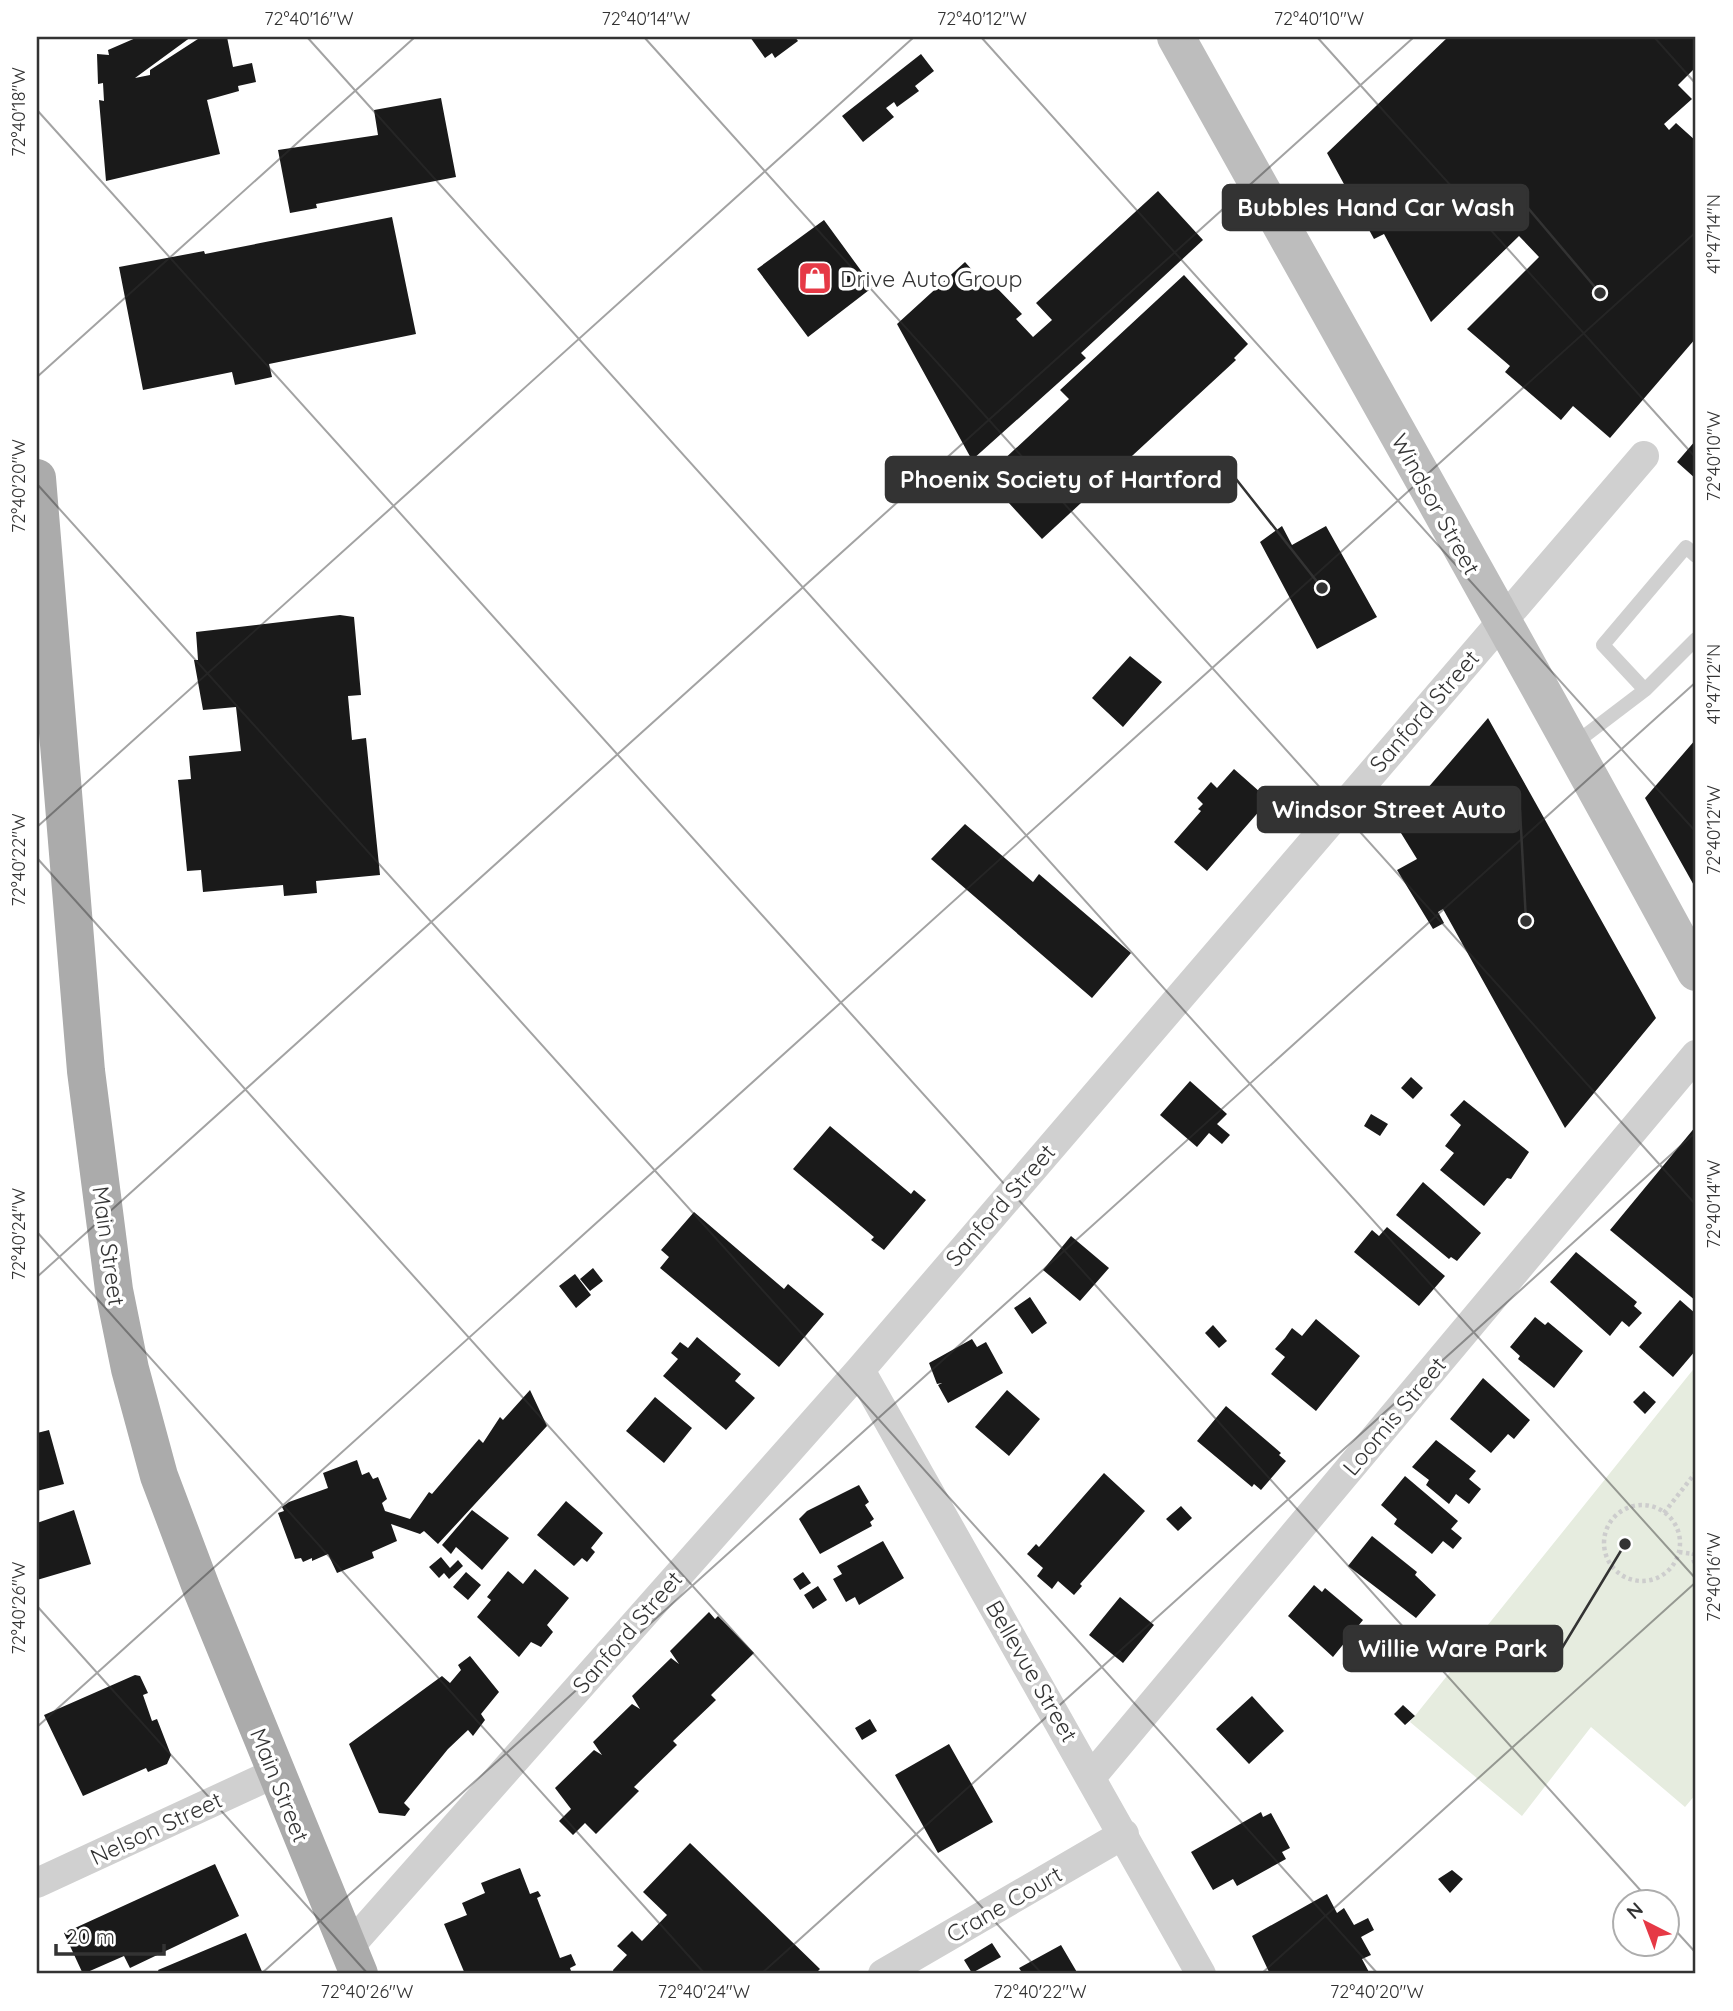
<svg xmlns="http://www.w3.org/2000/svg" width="1733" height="2011" viewBox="0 0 1733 2011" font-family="Quicksand,sans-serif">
	<rect width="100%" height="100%" fill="#fff"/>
	<path fill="#e6ecdf" d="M1696,1366V1794L1685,1807L1591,1727L1522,1816L1410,1722Z"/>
	<path fill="#1a1a1a" d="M138,37H191L135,78L150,75V70L201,37H227L233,67L252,63L256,82L238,86L239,91L207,100L220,154L106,181L99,100L104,101L103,83L98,84L97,54L109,55L108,50Z
		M750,37H795L798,41L775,58L772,53L765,58Z
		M1448,37H1696V67L1678,85L1692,99L1664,124L1669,130L1676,123L1696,141V338L1610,438L1573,406L1561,420L1505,372L1510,366L1467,329L1539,257L1519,236L1431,322L1384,234L1374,239L1327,153Z
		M921,54L934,71L915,86L919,91L897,107L894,102L886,108L894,117L863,142L842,116Z
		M441,98L456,177L316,204L317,208L290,213L278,150L378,135L374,110Z
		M1158,191L1203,240L1081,353L1086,358L972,460L897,324L965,262L990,290L995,286L1022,314L1016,319L1033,337L1052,320L1036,303Z
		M392,217L416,334L269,364L272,377L235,385L232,372L143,390L119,267L204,251L205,254Z
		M824,220L873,287L808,337L757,269Z
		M1184,275L1248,344L1234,358L1236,360L1042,539L985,477L1069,399L1060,390Z
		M1696,440V479L1677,462Z
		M1282,526L1292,545L1326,526L1377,617L1317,649L1260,542Z
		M340,615L354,617L361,695L348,696L352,740L366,738L380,875L316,881L317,893L284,896L283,885L203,892L201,870L187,871L178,780L191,779L189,756L241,751L236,707L203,710L194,660H198L196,632Z
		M1130,656L1162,682L1123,727L1092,698Z
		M1488,718L1656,1018L1565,1128L1443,909L1438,912L1444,923L1433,929L1397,870L1417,859L1396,825Z
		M1696,739V889L1645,798Z
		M1234,769L1269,800L1207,871L1174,842L1201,811L1198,809L1203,804L1197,798L1211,782L1217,788Z
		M965,824L1033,882L1039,874L1131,953L1092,998L931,859Z
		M1411,1077L1423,1088L1413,1099L1401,1088Z
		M1190,1081L1227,1114L1217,1124L1230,1135L1222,1144L1209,1133L1197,1147L1160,1115Z
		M1464,1100L1529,1152L1511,1179L1507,1178L1484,1206L1440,1170L1454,1153L1445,1146L1461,1125L1450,1115Z
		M1371,1114L1388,1124L1380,1136L1364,1126Z
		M830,1126L911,1194L914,1190L926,1200L884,1250L871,1240L874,1237L793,1169Z
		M1696,1126V1301L1610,1230Z
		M1423,1182L1481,1233L1457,1261L1451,1257L1449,1259L1396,1215Z
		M694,1212L784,1289L788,1284L824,1314L779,1367L660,1268L669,1257L661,1250Z
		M1387,1227L1445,1276L1419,1306L1354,1252L1372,1230L1379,1236Z
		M1071,1236L1109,1268L1080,1301L1043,1270Z
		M1576,1252L1637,1302L1634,1306L1642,1313L1629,1327L1622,1321L1610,1336L1550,1282Z
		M593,1268L603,1281L590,1291L580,1279Z
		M575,1274L591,1295L576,1308L559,1286Z
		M1030,1297L1047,1323L1032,1334L1014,1308Z
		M1680,1300L1696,1314V1350L1673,1377L1639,1347Z
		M1535,1317L1545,1325L1548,1322L1583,1351L1554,1388L1518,1359L1520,1356L1510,1347Z
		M1316,1319L1360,1356L1316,1411L1271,1374L1285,1357L1275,1349L1285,1338L1292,1328L1302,1336Z
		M1213,1325L1227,1341L1219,1348L1205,1333Z
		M697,1337L741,1374L735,1381L755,1398L726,1430L663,1376L678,1359L671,1353L680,1342L688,1348Z
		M972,1339L977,1347L986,1342L1003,1373L948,1403L938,1385L942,1383L937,1384L929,1363Z
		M1483,1378L1530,1420L1514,1439L1508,1434L1491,1453L1450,1419Z
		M530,1390L547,1426L438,1544L424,1531L420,1534L391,1524L397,1541L372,1552L374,1558L337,1573L328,1554L312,1561V1558L303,1562L301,1558L295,1559L278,1513L284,1511L282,1507L289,1502L328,1488L323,1473L357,1460L362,1475L369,1472L373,1479L378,1477L387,1499L382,1503L385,1511L410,1519L429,1492L432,1494L479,1439L483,1443L500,1417L503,1420Z
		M1007,1390L1040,1419L1009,1456L975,1427Z
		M1644,1391L1656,1402L1645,1414L1633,1402Z
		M655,1397L692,1428L664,1463L626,1431Z
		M1226,1406L1281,1453L1279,1455L1286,1461L1261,1490L1254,1484L1252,1487L1197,1441Z
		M49,1430L64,1484L37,1491V1433Z
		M1436,1440L1476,1471L1469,1479L1481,1489L1469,1504L1456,1494L1449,1504L1426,1485L1429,1480L1412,1467Z
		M1104,1473L1145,1511L1080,1584L1082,1586L1074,1595L1058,1581L1052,1589L1037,1576L1043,1568L1027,1554L1036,1544L1039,1547Z
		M1405,1476L1458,1521L1451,1529L1462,1538L1453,1549L1443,1541L1432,1554L1394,1524L1397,1519L1381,1505Z
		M859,1485L869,1502L865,1505L874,1519L870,1522L872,1526L820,1554L799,1519L807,1511Z
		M566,1501L603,1533L591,1548L595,1552L587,1562L582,1558L574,1566L537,1535Z
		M1181,1506L1192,1518L1178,1531L1166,1519Z
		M74,1510L91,1564L37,1580V1523Z
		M472,1510L509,1538L482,1570L456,1547L451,1554L442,1545Z
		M1372,1536L1417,1572L1415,1575L1436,1595L1416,1618L1348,1566Z
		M883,1541L904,1578L859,1605L855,1597L846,1602L833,1579L842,1574L837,1566Z
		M441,1557L450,1568L458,1560L463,1566L449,1579L444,1573L439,1578L429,1567Z
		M535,1569L569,1598L547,1625L553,1632L541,1647L531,1642L519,1657L477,1617L491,1600L487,1597L508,1571L523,1584Z
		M466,1572L481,1585L468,1600L453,1587Z
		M803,1572L811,1583L800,1590L793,1579Z
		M1314,1585L1322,1592L1325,1588L1363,1620L1333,1657L1288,1616Z
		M818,1586L827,1600L813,1609L804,1595Z
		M1120,1597L1154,1625L1123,1663L1089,1635Z
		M709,1612L715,1619L718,1616L754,1653L711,1695L716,1700L673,1741L677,1745L634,1787L639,1791L596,1834L585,1823L573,1835L559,1821L571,1809L555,1788L594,1750L602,1755L593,1742L632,1704L640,1709L632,1696L671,1658L679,1664L670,1651Z
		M470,1656L499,1692L481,1714L485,1720L473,1736L468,1730L448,1749L404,1803L410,1809L405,1816L379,1813L349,1744L442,1676L450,1683L461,1670L458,1665Z
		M135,1675L140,1676L148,1693L143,1695L152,1721L157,1719L171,1755L167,1764L148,1772L146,1768L83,1796L44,1715Z
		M1252,1696L1284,1731L1249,1764L1216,1729Z
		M1403,1705L1415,1716L1405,1725L1394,1714Z
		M870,1719L877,1731L862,1740L855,1728Z
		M949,1744L993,1822L938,1853L895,1775Z
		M1261,1812L1263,1817L1271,1813L1290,1848L1282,1852L1286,1859L1237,1886L1233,1879L1213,1890L1191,1852Z
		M690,1843L820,1969L815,1974H614L613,1970L627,1955L617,1946L632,1931L642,1941L667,1915L643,1892Z
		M215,1864L239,1916L130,1968L124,1956L83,1974L64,1933Z
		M520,1868L530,1894L538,1891L541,1896L537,1898L560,1958L571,1954L576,1965L570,1968L572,1974H465L444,1924L467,1915L462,1903L485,1893L481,1883Z
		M1452,1870L1463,1879L1450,1893L1438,1879Z
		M1327,1894L1337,1913L1344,1908L1354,1925L1368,1918L1374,1930L1361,1937L1371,1955L1362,1959L1370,1974H1270L1252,1936Z
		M246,1933L263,1974H160L158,1970Z
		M992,1943L1001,1957L972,1973L964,1960Z
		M1061,1945L1078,1974H1023L1019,1968Z"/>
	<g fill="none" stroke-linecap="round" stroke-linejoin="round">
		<path stroke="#cdcdcd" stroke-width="4.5" stroke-dasharray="3.5 3.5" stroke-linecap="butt" d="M1604 1543a38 38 0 1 1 76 0a38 38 0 1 1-76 0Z
			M1664,1513L1696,1472
			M1696,1546L1693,1558L1696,1569
			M1679,1552L1693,1554"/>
		<path stroke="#d0d0d0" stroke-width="14" d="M1645,690L1603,645L1686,547L1696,556
			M1574,744L1645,690L1696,639"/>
		<path stroke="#d0d0d0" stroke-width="30" d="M860,1370L1201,1974
			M1092,1776L1696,1055
			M37,1883L275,1773
			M348,1948L860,1370L1644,456
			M883,1974L1124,1834"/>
		<path stroke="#bdbdbd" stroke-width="38" d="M1176,37C1349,348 1526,658 1696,972"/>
		<path stroke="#ababab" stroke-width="38" d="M37,478L86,1071L114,1290L130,1369L159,1476L202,1590L359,1974"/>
	</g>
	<path fill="none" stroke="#333" stroke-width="2" stroke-opacity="0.45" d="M307,37L1696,1579M644,37L1696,1205M981,37L1696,832M1317,37L1696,458M1654,37L1696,84M37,110L1651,1902M37,377L415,37M37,484L1378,1974M37,827L914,37M37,858L1042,1974M37,1232L705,1974M37,1277L1414,37M37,1606L368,1974M37,1727L1696,232M1666,1920L1696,1953M261,1974L1696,682M761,1974L1696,1132M1261,1974L1696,1582"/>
	<defs>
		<g id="shop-square" transform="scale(1.75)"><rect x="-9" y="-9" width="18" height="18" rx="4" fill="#e63946" stroke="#fff"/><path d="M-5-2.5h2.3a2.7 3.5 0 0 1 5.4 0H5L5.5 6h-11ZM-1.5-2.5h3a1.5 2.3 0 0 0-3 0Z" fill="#fff"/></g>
	</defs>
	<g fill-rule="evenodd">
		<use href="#shop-square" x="815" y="278"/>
	</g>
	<g text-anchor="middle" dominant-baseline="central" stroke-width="7" stroke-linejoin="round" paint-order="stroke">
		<g font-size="23" fill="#333" stroke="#fff" text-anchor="start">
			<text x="840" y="278">Drive Auto Group</text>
		</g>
		<g font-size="23" fill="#333" stroke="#fff">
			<text transform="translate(1436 504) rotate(61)">Windsor Street</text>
			<text transform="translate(1424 711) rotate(-49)">Sanford Street</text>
			<text transform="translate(1000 1205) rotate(-49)">Sanford Street</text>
			<text transform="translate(109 1246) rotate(82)">Main Street</text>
			<text transform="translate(1394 1416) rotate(-50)">Loomis Street</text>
			<text transform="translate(627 1632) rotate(-49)">Sanford Street</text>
			<text transform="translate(1032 1671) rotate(60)">Bellevue Street</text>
			<text transform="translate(280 1785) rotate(68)">Main Street</text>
			<text transform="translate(156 1828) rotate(-25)">Nelson Street</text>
			<text transform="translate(1004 1904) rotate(-30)">Crane Court</text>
		</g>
	</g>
	<path fill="none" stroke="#333" stroke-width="2.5" d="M1600 293L1528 208M1322 588L1236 479M1526 921L1520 810M1625 1544L1562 1648"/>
	<g fill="#333" stroke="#fff" stroke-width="2.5">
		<circle cx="1600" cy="293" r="7"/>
		<circle cx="1322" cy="588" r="7"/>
		<circle cx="1526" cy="921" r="7"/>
		<circle cx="1625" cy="1544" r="7"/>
	</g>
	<g fill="#333" stroke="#333" stroke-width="2.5">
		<rect x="1223" y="185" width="305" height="45" rx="7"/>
		<rect x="886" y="457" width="350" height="45" rx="7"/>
		<rect x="1258" y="787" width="262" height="45" rx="7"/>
		<rect x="1344" y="1626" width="218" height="45" rx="7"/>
	</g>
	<g font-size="24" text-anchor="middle" font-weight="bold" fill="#fff">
		<text x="1376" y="216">Bubbles Hand Car Wash</text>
		<text x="1061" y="488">Phoenix Society of Hartford</text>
		<text x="1389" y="818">Windsor Street Auto</text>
		<text x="1453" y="1657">Willie Ware Park</text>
	</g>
	<rect width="1733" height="2011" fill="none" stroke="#ffffff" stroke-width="77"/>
	<g transform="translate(1646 1923) rotate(318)"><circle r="33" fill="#ffffff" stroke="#adadad" stroke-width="2"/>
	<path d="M0-5L12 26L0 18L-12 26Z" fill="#e63946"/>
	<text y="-10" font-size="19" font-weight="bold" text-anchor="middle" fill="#333333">N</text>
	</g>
	<path d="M56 1944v10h108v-10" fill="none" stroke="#333333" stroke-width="3.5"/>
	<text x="66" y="1944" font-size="21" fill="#333333" stroke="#ffffff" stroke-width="5" paint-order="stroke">20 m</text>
	<rect x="38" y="38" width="1656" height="1934" fill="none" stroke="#333" stroke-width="2.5"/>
	<g font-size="18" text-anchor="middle" fill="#333">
		<text x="309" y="25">72°40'16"W</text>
		<text x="646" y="25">72°40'14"W</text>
		<text x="982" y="25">72°40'12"W</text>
		<text x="1319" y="25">72°40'10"W</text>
		<text transform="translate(19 112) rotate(-90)" y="6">72°40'18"W</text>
		<text transform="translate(1714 234) rotate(-90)" y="6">41°47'14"N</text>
		<text transform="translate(1714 456) rotate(-90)" y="6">72°40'10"W</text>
		<text transform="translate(19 486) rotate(-90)" y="6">72°40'20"W</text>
		<text transform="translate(1714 684) rotate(-90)" y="6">41°47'12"N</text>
		<text transform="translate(1714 830) rotate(-90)" y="6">72°40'12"W</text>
		<text transform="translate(19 860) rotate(-90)" y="6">72°40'22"W</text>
		<text transform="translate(1714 1204) rotate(-90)" y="6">72°40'14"W</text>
		<text transform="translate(19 1234) rotate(-90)" y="6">72°40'24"W</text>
		<text transform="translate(1714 1577) rotate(-90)" y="6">72°40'16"W</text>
		<text transform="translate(19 1608) rotate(-90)" y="6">72°40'26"W</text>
		<text x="367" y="1998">72°40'26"W</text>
		<text x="704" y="1998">72°40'24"W</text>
		<text x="1040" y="1998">72°40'22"W</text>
		<text x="1377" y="1998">72°40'20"W</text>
	</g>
</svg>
